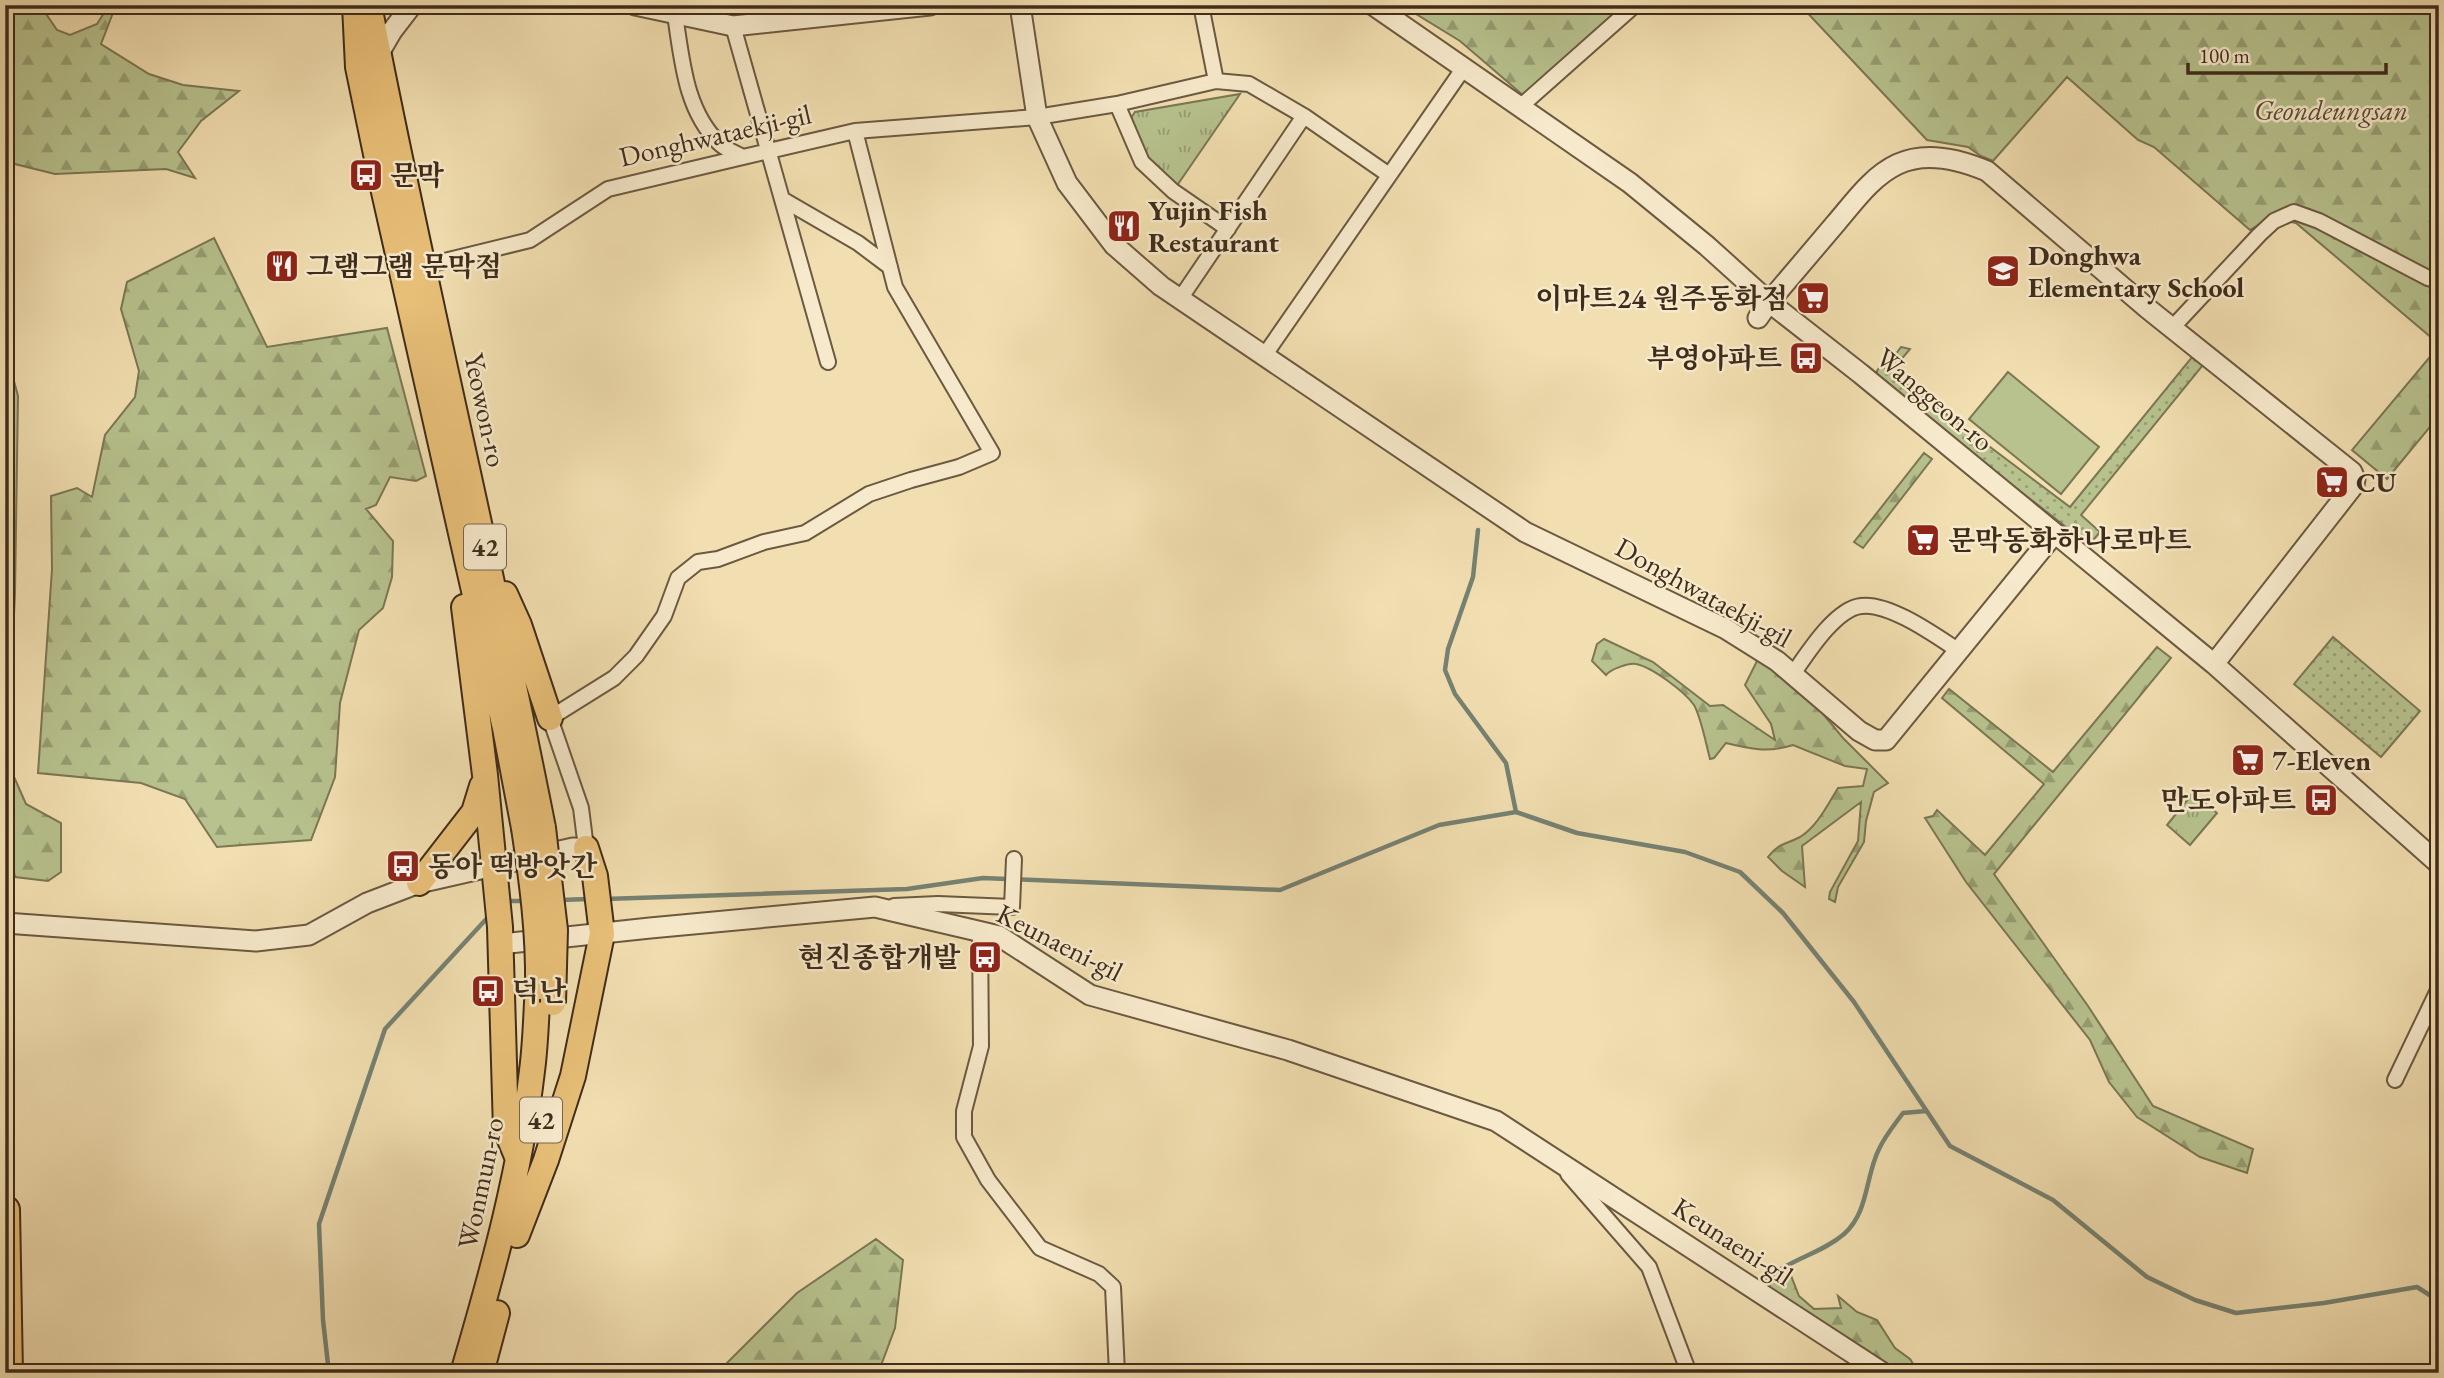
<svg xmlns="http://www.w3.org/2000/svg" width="2444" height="1378" viewBox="0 0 2444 1378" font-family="'EB Garamond','Noto Serif KR',serif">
	<defs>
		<pattern id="grass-dots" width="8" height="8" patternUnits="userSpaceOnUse" patternTransform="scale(1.75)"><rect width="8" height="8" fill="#b7c28e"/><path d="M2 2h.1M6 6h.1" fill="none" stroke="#969e73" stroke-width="1.8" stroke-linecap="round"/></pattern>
		<pattern id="forest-firs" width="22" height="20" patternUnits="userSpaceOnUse" patternTransform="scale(1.75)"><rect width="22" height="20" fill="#b7c28e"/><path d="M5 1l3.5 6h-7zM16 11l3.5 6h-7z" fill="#969e73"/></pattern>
		<pattern id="park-tufts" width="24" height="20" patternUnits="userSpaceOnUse" patternTransform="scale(1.75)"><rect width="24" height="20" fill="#b7c28e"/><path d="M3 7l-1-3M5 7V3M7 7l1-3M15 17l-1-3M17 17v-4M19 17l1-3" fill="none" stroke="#969e73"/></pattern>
	</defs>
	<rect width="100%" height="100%" fill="#f2dfb1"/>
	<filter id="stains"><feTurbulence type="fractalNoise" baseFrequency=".00286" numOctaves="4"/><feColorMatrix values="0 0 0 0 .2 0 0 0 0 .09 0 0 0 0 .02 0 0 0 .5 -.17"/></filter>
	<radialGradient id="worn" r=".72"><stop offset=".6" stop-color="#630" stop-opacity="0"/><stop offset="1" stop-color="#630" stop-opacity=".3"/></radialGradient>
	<path fill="url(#grass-dots)" stroke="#7b7754" stroke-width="2" d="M1901,347L1910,349L1900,361L1885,368L2070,507L2192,357L2203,365L2081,515L2100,532L2089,545L1877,379V371L1885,358L1895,355Z
		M2333,637L2420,711L2381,757L2294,684Z"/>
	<path fill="url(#forest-firs)" stroke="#7b7754" stroke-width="2" d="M13,5H40L57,30L70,35L97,24L109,5H116L101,44L149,74L183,85L239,91L201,121L178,152L195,178L166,169L55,174L11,163L5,154V16Z
		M1422,5H1633L1524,96L1460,41L1408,9Z
		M1800,5H2439V275L2284,209L2250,230L2154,147L2138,140L2067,77L1993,161L1981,156L1968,147L1927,140Z
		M2295,217L2439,288V344L2296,223L2282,220Z
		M214,238L267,347L387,328L426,476L416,481L390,477L376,505L366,509L393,541L392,577L383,608L359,630L340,703L335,777L311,840L217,847L185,799L141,783L38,773L52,569L51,496L77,488L92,497L105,435L135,397L139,371L121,309L127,282Z
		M2439,346V416L2387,479L2352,450Z
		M5,348L18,396L15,594L7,761L26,804L61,823V872L48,881L15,877L5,831Z
		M1924,453L1932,459L1863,548L1854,542Z
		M1604,639L1653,662L1710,706L1723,705L1775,740L1771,724L1745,685L1760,655L1814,703L1843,738L1888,783L1874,792L1866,821L1864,842L1838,887L1835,902L1829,899L1830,892L1858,841L1861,802L1802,846L1805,887L1782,871L1768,857C1780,842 1785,845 1800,837C1817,827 1828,804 1838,788L1863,786L1867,769L1845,766L1793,745C1768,753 1750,749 1726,743L1714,758L1710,759C1706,744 1701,717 1694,705C1685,692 1652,667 1636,664C1628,663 1611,669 1606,675L1592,661L1597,644Z
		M2157,647L2171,658L1994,874L2088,1006L2153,1106L2253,1149L2247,1173L2200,1157L2137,1117L2109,1082L2090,1040L1966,882L1925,818L1933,816L1937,810L1985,855L2044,784L1942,698L1949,689L2053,772Z
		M876,1239L903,1260L895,1328L880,1368L823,1373H710L722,1368L797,1293Z
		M1788,1268L1799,1296L1814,1309L1841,1308L1838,1296L1857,1312L1877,1320L1895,1348L1910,1359L1919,1373H1891L1768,1290L1771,1282Z"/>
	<path fill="url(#park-tufts)" stroke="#7b7754" stroke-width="2" d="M1240,94L1176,187C1150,163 1142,154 1129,121L1135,112Z
		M2193,793L2217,813L2190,845L2167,825Z"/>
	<path fill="#b7c28e" stroke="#7b7754" stroke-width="2" d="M2008,372L2099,447L2061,494L1969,419Z"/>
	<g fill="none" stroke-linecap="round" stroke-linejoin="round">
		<path stroke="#768273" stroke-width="4.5" d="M1478,530L1473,577L1448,649L1445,670L1455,694L1506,763L1516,812
			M605,899L907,889L983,878L1280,890L1439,825L1516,812L1577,833L1685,852L1740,872L1783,913L1854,1002L1950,1146L2053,1200L2147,1277L2195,1300L2236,1313L2324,1303L2417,1287L2439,1301
			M560,900L589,899
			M507,901H526
			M1761,1285C1784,1260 1820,1255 1844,1234C1869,1212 1865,1177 1879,1149C1885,1136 1895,1124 1903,1113L1926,1111
			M329,1373L323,1320L319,1224L385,1029L490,915"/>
		<g stroke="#6c5940" stroke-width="18">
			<path id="minor" d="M1201,5L1216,81
				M675,15C682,59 685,110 719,143C725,149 735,153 743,157
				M733,26L828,362
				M1117,104L1142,162L1173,191L1228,229
				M1520,107L1635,5
				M782,199L858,243L890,267
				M424,266L530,240L608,189L743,157L855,131L1037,117L1117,104L1216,81L1249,84L1304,116L1389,175
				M1180,299L1304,116
				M2172,328L2259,235L2274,221L2294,212L2319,221L2428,278L2439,281
				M1264,356L1463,69
				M1793,674C1807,654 1835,609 1861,606C1889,602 1936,636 1959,651
				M586,848L581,808L550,718L614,678L636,656L664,616L678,578L698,562L718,559L764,542L805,533L869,494L911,480L959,467L992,453L895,287L855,131
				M894,906L938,904L1012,907L1014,859
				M980,931L981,1046L964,1111V1137L988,1180L1040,1248L1099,1274L1113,1287L1117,1373
				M2395,1080L2439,988
				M1568,1174L1649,1267L1689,1373"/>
		</g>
		<g stroke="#6c5940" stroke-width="23">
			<path id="tertiary" d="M635,5L733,26L930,5
				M1020,5L1037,117L1067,183L1114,245L1161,286L1525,532L1726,629L1777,661L1859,731L1875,740H1886L2054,534
				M1373,5L1630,183L1707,246L1769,302L1861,374L2214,664L2439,864
				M378,55L392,31L412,5
				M1758,318L1769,302C1791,276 1813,250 1836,223C1854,202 1872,176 1898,164C1926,151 1961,160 1987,171L2147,308L2352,472L2355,479L2354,485L2214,664
				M5,923L256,941L309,935L367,903L419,883L573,848H586
				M501,944L650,928L875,907L999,936L1090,995L1288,1050L1496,1121L1883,1373"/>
		</g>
		<g stroke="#3f2c1b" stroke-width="28">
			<path id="trunk" d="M355,5L358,67L382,183L505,728L524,828
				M369,5C422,280 489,553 543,828
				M505,594L519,625L550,718
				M464,607L485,775L500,927L506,1130L518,1159
				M419,883L474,812L482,786
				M517,1235L546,1160L573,1076L602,934L595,876L586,848
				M463,1373C492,1274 520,1174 532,1071C535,1048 536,1025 537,1002
				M481,1373L497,1313"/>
		</g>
		<g stroke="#3f2c1b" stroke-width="32">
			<path id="motorway" d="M5,1210L8,1373"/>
		</g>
		<use href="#minor" stroke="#f7eacc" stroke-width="14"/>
		<use href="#tertiary" stroke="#f7eacc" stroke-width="19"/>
		<use href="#trunk" stroke="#e9c078" stroke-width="24"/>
		<use href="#motorway" stroke="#e9c078" stroke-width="28"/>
		<g stroke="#3f2c1b" stroke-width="28" stroke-linecap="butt">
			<path id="trunk-bridge" d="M524,828C532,881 539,933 538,987
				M543,828L555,930L553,1003"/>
		</g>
		<use href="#trunk-bridge" stroke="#e9c078" stroke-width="24"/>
	</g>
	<defs>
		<g id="bus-square" transform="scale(1.75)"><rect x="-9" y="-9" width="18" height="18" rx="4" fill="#8f2418" stroke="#f7eacc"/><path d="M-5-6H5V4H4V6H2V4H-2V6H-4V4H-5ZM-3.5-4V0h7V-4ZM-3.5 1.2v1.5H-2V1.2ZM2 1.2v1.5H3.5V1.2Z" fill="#fff"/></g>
		<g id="restaurant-square" transform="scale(1.75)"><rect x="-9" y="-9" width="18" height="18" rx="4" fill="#8f2418" stroke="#f7eacc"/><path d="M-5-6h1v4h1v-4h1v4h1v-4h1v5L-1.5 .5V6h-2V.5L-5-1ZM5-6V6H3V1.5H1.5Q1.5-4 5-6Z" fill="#fff"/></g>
		<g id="school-square" transform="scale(1.75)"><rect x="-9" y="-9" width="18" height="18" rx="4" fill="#8f2418" stroke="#f7eacc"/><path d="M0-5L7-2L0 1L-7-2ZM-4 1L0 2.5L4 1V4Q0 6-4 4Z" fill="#fff"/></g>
		<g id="supermarket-square" transform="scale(1.75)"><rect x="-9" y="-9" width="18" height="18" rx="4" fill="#8f2418" stroke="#f7eacc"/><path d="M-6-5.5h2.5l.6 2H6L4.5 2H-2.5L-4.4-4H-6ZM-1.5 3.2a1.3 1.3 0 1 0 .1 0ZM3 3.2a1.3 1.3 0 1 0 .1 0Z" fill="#fff"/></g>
	</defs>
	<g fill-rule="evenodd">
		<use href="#bus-square" x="366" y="175"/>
		<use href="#restaurant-square" x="1124" y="226"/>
		<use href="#restaurant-square" x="282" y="266"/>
		<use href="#school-square" x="2003" y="271"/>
		<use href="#supermarket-square" x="1813" y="298"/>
		<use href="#bus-square" x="1806" y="358"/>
		<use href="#supermarket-square" x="2332" y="482"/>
		<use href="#supermarket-square" x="1923" y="540"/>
		<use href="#supermarket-square" x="2248" y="760"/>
		<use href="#bus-square" x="2321" y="800"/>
		<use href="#bus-square" x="403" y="866"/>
		<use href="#bus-square" x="985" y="957"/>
		<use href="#bus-square" x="488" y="991"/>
	</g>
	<g text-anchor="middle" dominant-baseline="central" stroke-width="5" stroke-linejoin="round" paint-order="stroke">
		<g fill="#f7eacc" stroke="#766550" stroke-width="2">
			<rect x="464" y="524.5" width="42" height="45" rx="5"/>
			<rect x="520" y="1097.5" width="42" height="45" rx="5"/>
		</g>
		<g font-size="26" font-weight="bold" fill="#3f2c1b">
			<text x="485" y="547">42</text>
			<text x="541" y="1120">42</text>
		</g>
		<g font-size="28" font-style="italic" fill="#574a32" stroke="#f7eacc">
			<text x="2331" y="110">Geondeungsan</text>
		</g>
		<g font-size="28" fill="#3f2c1b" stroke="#f7eacc">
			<text transform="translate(715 135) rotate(-13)">Donghwataekji-gil</text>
			<text transform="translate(1935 399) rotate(40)">Wanggeon-ro</text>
			<text transform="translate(486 410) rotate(78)">Yeowon-ro</text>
			<text transform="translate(1704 592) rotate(29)">Donghwataekji-gil</text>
			<text transform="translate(1060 942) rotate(27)">Keunaeni-gil</text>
			<text transform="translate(480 1183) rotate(-78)">Wonmun-ro</text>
			<text transform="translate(1733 1241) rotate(33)">Keunaeni-gil</text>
		</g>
		<g font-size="28" font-weight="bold" fill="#3f2c1b" stroke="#f7eacc" text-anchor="start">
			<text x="390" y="175">문막</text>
			<text x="1148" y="210">Yujin Fish<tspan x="1148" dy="32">Restaurant</tspan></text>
			<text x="2028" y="255">Donghwa<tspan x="2028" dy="32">Elementary School</tspan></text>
			<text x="306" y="266">그램그램 문막점</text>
			<text x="1788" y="298" text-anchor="end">이마트24 원주동화점</text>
			<text x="1782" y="358" text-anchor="end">부영아파트</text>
			<text x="2356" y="482">CU</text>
			<text x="1948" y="540">문막동화하나로마트</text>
			<text x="2272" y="760">7-Eleven</text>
			<text x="2296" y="800" text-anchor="end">만도아파트</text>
			<text x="428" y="866">동아 떡방앗간</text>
			<text x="960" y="957" text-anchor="end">현진종합개발</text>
			<text x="512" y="991">덕난</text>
		</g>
	</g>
	<rect width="2444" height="1378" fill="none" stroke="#f2dfb1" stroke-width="28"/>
	<rect x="7" y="7" width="2430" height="1364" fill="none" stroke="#3f2c1b" stroke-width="3.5"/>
	<rect x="14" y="14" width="2416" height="1350" fill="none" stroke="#3f2c1b" stroke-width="2"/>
	<path d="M2188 63v10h198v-10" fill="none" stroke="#3f2c1b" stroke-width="3.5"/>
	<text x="2199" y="63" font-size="21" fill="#3f2c1b" stroke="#f7eacc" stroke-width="5" paint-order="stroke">100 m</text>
	<rect width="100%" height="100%" filter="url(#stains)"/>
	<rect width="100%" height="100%" fill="url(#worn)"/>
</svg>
